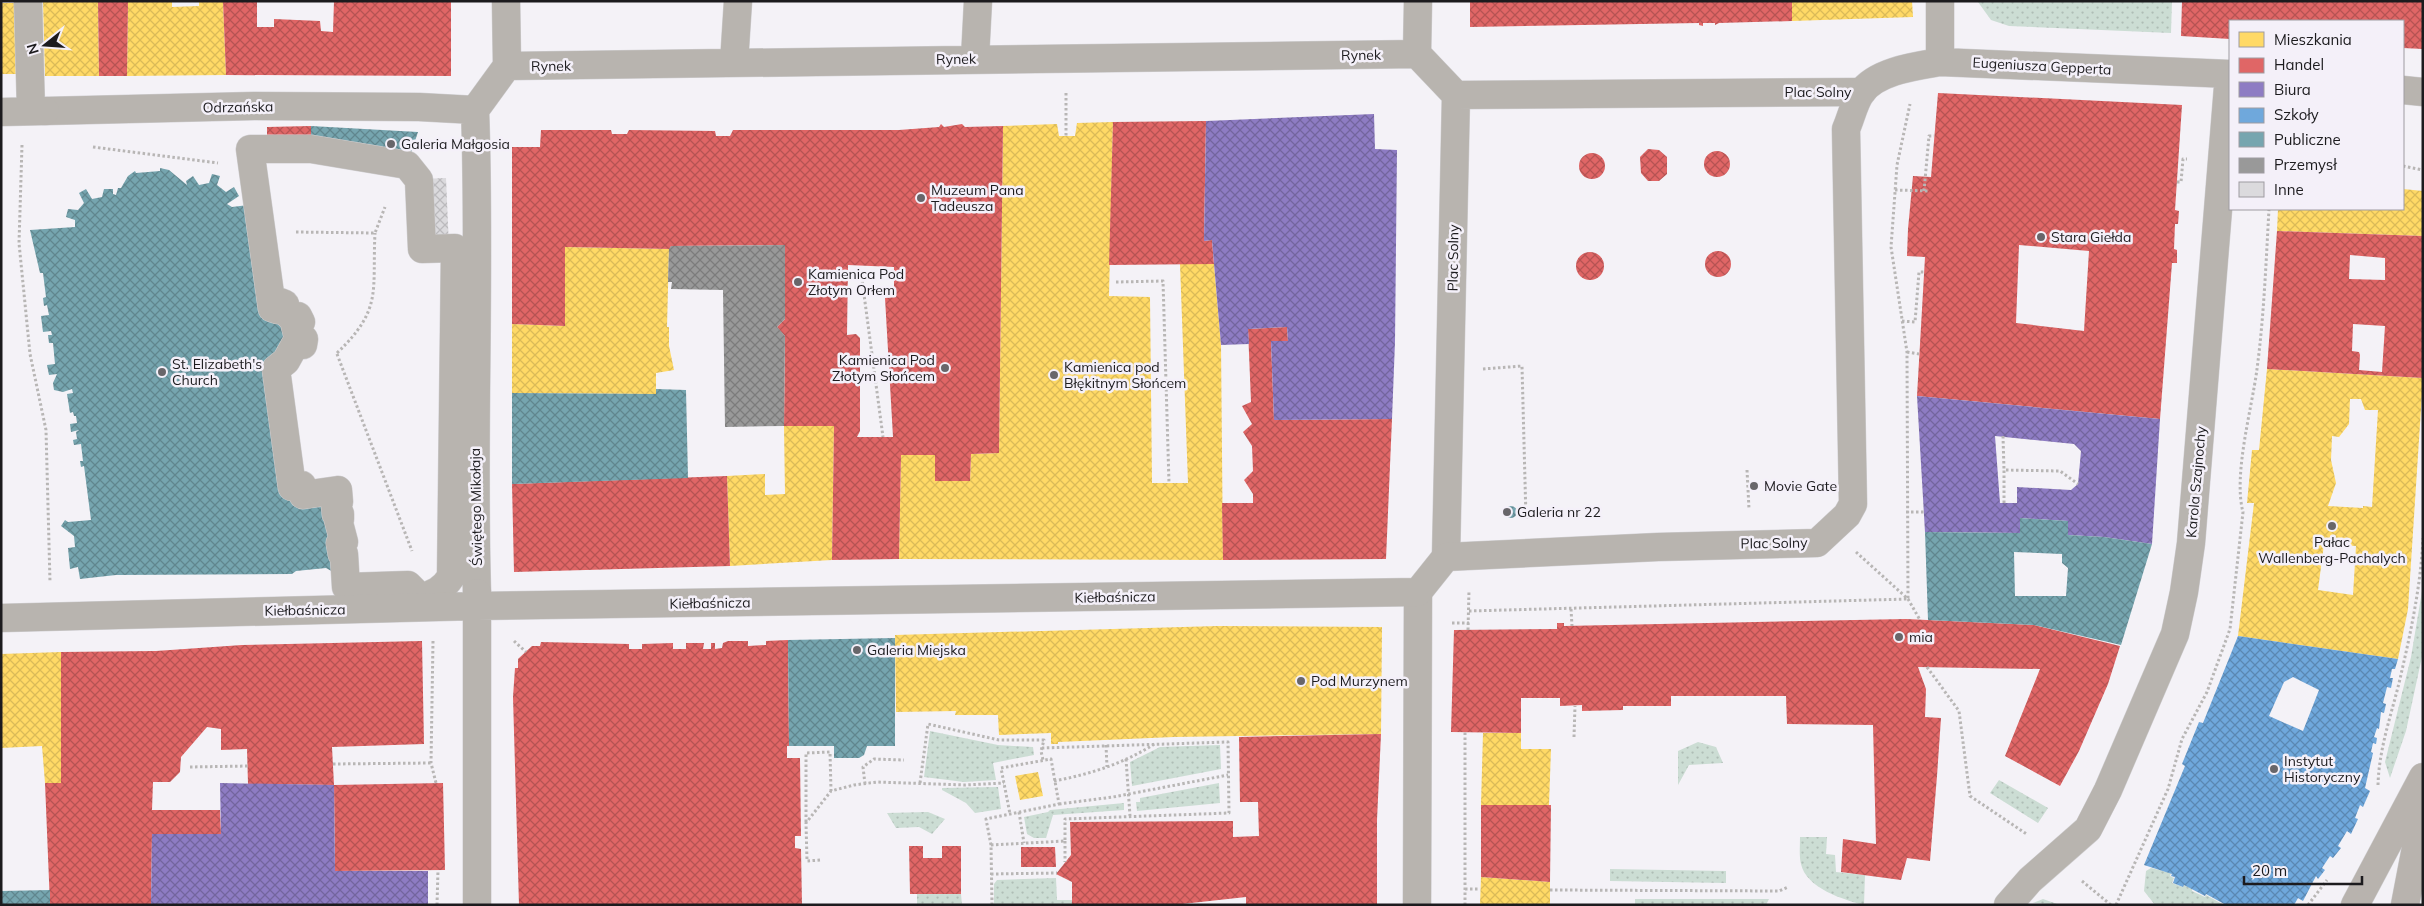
<svg xmlns="http://www.w3.org/2000/svg" width="2424" height="906" viewBox="0 0 2424 906" font-family="Mulish,sans-serif">
	<defs>
		<pattern id="grass-dots" width="8" height="8" patternUnits="userSpaceOnUse" patternTransform="scale(1.25)"><rect width="8" height="8" fill="#ccddd4"/><path d="M2 2h.1M6 6h.1" fill="none" stroke="#afbdb6" stroke-width="1.8" stroke-linecap="round"/></pattern>
		<pattern id="homes-cross-hatch" width="8" height="8" patternUnits="userSpaceOnUse" patternTransform="scale(1.25)"><rect width="8" height="8" fill="#ffd966"/><path d="M0 0l8 8M0 8l8-8" fill="none" stroke="#daba58"/></pattern>
		<pattern id="shops-cross-hatch" width="8" height="8" patternUnits="userSpaceOnUse" patternTransform="scale(1.25)"><rect width="8" height="8" fill="#e06666"/><path d="M0 0l8 8M0 8l8-8" fill="none" stroke="#b55353"/></pattern>
		<pattern id="offices-cross-hatch" width="8" height="8" patternUnits="userSpaceOnUse" patternTransform="scale(1.25)"><rect width="8" height="8" fill="#8e7cc3"/><path d="M0 0l8 8M0 8l8-8" fill="none" stroke="#73659e"/></pattern>
		<pattern id="schools-cross-hatch" width="8" height="8" patternUnits="userSpaceOnUse" patternTransform="scale(1.25)"><rect width="8" height="8" fill="#6fa8dc"/><path d="M0 0l8 8M0 8l8-8" fill="none" stroke="#5a88b2"/></pattern>
		<pattern id="public-cross-hatch" width="8" height="8" patternUnits="userSpaceOnUse" patternTransform="scale(1.25)"><rect width="8" height="8" fill="#76a5af"/><path d="M0 0l8 8M0 8l8-8" fill="none" stroke="#60868e"/></pattern>
		<pattern id="industry-cross-hatch" width="8" height="8" patternUnits="userSpaceOnUse" patternTransform="scale(1.25)"><rect width="8" height="8" fill="#999"/><path d="M0 0l8 8M0 8l8-8" fill="none" stroke="#7c7c7c"/></pattern>
		<pattern id="building-cross-hatch" width="8" height="8" patternUnits="userSpaceOnUse" patternTransform="scale(1.25)"><rect width="8" height="8" fill="#dbdadd"/><path d="M0 0l8 8M0 8l8-8" fill="none" stroke="#bbbabd"/></pattern>
	</defs>
	<rect width="100%" height="100%" fill="#f4f2f7"/>
	<path fill="url(#grass-dots)" d="M2172,1L2171,33L2009,26L1991,20L1978,2Z
		M2423,585V652L2406,731L2390,778L2385,762L2411,657Z
		M930,731L998,745L1033,747L1034,755L993,763L996,780L964,782L924,777Z
		M1698,742L1716,747L1723,763L1689,765L1678,785V751Z
		M1220,745L1221,769L1132,786L1130,762L1160,747Z
		M1999,780L2048,808L2038,823L1990,793Z
		M1219,783L1220,803L1137,811L1136,802H1140V798Z
		M998,787L1001,809L975,813L966,803L942,790V788Z
		M1124,803V810L1053,815L1046,838H1034L1027,834L1024,817L1048,812L1050,810Z
		M928,812L945,819L932,834L919,827L896,828L887,813Z
		M1800,837H1827L1826,854L1835,855L1836,872L1865,875L1864,905C1844,900 1806,888 1801,864C1799,856 1800,846 1800,837Z
		M2151,868L2171,873L2170,876L2174,878L2172,883L2183,887L2184,885L2192,889V891L2205,897L2206,895L2224,905H2155L2144,891L2146,871Z
		M1610,869L1726,871V883L1610,881Z
		M1056,878L1057,900H1072V904H994V884L997,880Z
		M917,894H961L962,905H917Z
		M1635,899H1769L1766,905H1635Z
		M2043,899L2060,905L2033,903Z"/>
	<path fill="url(#homes-cross-hatch)" fill-rule="evenodd" d="M43,1H98L99,76H45Z
		M128,1H172V7L199,6V1H223L226,75L127,76Z
		M1792,1H1912L1913,17L1792,21Z
		M1,3H14L16,74H1Z
		M1113,122L1109,296L1150,297L1152,483H1188L1180,264H1214L1221,345L1223,560L899,559L901,455H935V481H970L971,454L999,453L1003,126L1057,124L1059,136H1075L1077,123Z
		M2403,189L2423,191V236L2277,231L2278,209H2403Z
		M565,247L669,249L667,327H669V346L674,370L656,373V394L512,393V324L565,326Z
		M2267,369L2423,378L2408,609L2398,659L2238,636L2254,503H2247L2252,450H2259ZM2350,399H2361L2365,410H2378L2372,507L2363,506V508L2328,506L2336,483L2331,460L2332,436L2339,437L2349,424ZM2324,544L2356,546L2353,595L2318,590Z
		M784,426H834L832,560L730,566L727,476L765,474V495L785,494Z
		M1218,626L1382,627L1381,734L1174,737L1058,742V744H1051V733L999,735L998,715H955L956,711L896,712L895,635Z
		M61,652V783H45L42,746L1,748V654Z
		M1483,733H1521V749H1551L1549,805H1481Z
		M1038,772L1043,796L1020,800L1015,776Z
		M1481,877L1550,882V905H1480Z"/>
	<path fill="url(#shops-cross-hatch)" fill-rule="evenodd" d="M98,1H128L127,76H99Z
		M223,1H257V27H274V19L320,21L321,31L333,32L334,1H451V76L226,75Z
		M1470,1H1792V21L1719,23L1715,25V23H1703V26L1699,25V23L1470,27Z
		M2182,1H2423V49L2403,48V21H2230V39L2181,36Z
		M1938,93L2182,105L2175,210L2179,211L2178,224H2175L2174,249L2177,250V263H2172L2160,419L1917,396L1925,257L1907,256L1908,229L1913,176L1931,177ZM2019,245L2089,251L2084,331L2016,323Z
		M1206,121L1204,241L1212,240L1214,264L1109,265L1113,122Z
		M941,124L944,127L962,124L965,127L1003,126L999,453L971,454L970,481H935V455H901L899,559L832,560L834,426H784L785,336L777,327L785,319V245L671,246L670,249L565,247V326L512,324V147H540L541,130H611L612,134H627L629,130L715,131L716,136H730L733,130H899L939,127ZM848,265L894,267V297L885,298L893,437H857L860,431V338L856,334L847,335Z
		M311,126V149H267V127Z
		M1648,149L1659,150L1667,157V174L1659,181H1648L1641,173L1640,157Z
		M1704 164a13 13 0 1 1 26 0a13 13 0 1 1-26 0Z
		M1579 166a13 13 0 1 1 26 0a13 13 0 1 1-26 0Z
		M2277,231L2423,236V378L2267,369ZM2350,255L2385,258V280L2349,279ZM2353,324L2385,326L2382,372L2359,370L2360,355L2359,352L2352,351Z
		M1705 264a13 13 0 1 1 26 0a13 13 0 1 1-26 0Z
		M1576 266a14 14 0 1 1 28 0a14 14 0 1 1-28 0Z
		M1287,327L1288,341H1271L1274,420L1392,419L1386,559L1223,560L1222,503H1253V494L1244,480L1253,471L1252,446L1243,432L1252,424L1242,406L1251,402L1248,329Z
		M727,476L730,566L514,572L512,484Z
		M1906,619L2034,625L2120,646L2108,684L2079,751L2060,786L2005,756L2040,669L1918,667L1926,689L1925,717L1941,718L1937,776L1930,861L1907,858L1901,880L1841,872L1843,839L1876,844L1873,725L1787,724L1786,696H1671V706H1623V710L1582,711V705L1560,706V698H1521V733L1451,732L1454,630L1557,629V623H1564V626Z
		M788,640L789,746H787V758H800L801,836H795V848L801,849L802,905H519L513,697L515,668H518V659L532,646H540L541,642L629,644V649H642V644L673,643V649H686V643H704L703,649H711V643H715V649L722,648L723,643L728,641H748V646L766,645V641Z
		M422,641L424,744L332,747L334,785L248,784L247,749L221,750V729L207,727L181,757L180,772L170,782H153L152,810H220L221,834H152L151,905H50L45,783H61V652L156,651L242,645Z
		M1381,734L1377,820V905H1246V897L1173,905H1072V882L1056,874L1071,855L1070,822L1233,821V837L1259,836L1258,802H1240L1239,737Z
		M443,783L445,870L335,871L334,785Z
		M1481,805H1551L1550,882L1481,877Z
		M909,846H923V858H942V846H961V894H910Z
		M1021,847H1055L1056,867H1021Z"/>
	<path fill="url(#offices-cross-hatch)" fill-rule="evenodd" d="M1374,114L1375,149L1397,150L1395,342L1392,419L1274,420L1271,341H1288L1287,327L1248,329L1249,344L1221,345L1212,240L1204,241L1206,121Z
		M1917,396L2160,419L2152,544L2104,537L2068,535V521L2020,518V533L1925,532ZM1995,436L2074,444L2081,451L2078,484L2071,490L2017,487V503H2000Z
		M220,783L334,785L335,871H428V905H151L152,834H221Z"/>
	<path fill="url(#schools-cross-hatch)" fill-rule="evenodd" d="M2238,636L2398,659L2395,669H2392L2390,678H2393L2391,688L2387,687L2383,703L2386,704L2384,713L2381,712L2379,729L2377,728L2374,737L2377,738L2376,744L2373,743L2371,752L2373,753L2365,788L2370,791L2363,807L2360,805L2355,818L2358,819L2351,834L2347,831L2338,846L2341,848L2333,858L2330,856L2322,868L2325,870L2318,879L2316,876L2303,901L2298,898L2294,905H2226L2206,894L2205,896L2184,885L2183,887L2173,883L2175,877L2171,876L2172,874L2144,865L2185,766L2182,764L2199,722L2203,723ZM2293,677L2319,690L2303,731L2269,716L2284,682Z"/>
	<path fill="url(#public-cross-hatch)" fill-rule="evenodd" d="M311,126L418,132L407,165L311,149Z
		M160,168L169,170L187,185L186,181L193,176L199,185L209,183L212,174L220,176L217,185L226,192L234,187L239,196L227,204L232,207L256,204L285,304L292,487L338,490L333,572L326,568L296,571L292,574L116,575L80,579L78,567L70,569L68,548L75,547L74,536L61,526L65,520L68,522L91,520L84,466L81,467L80,461H83L81,444L74,445L73,440L77,439L76,432L79,430L71,432L70,424L77,423L76,416H74L73,412L70,413L67,394L73,393L72,389L63,392L54,390L53,383L57,374L49,375L47,365L55,364L53,343H49L48,335H52L51,331L43,332L41,316L49,315L47,305L44,306L43,298L46,297L43,273H40L30,230L75,227V220L66,217L68,209L78,210L84,203L79,193L86,189L92,199L102,197L104,189H113V194L116,195L118,188H121L128,176L135,171L136,173L160,171Z
		M656,389L686,390L688,478L512,484V393L656,394Z
		M1505 512a6 6 0 1 1 12 0a6 6 0 1 1-12 0Z
		M2020,518L2068,521V535L2104,537L2152,544L2121,645L2034,625L1928,620L1925,532L2020,533ZM2014,552L2062,554V563L2068,568L2066,596H2015Z
		M895,638V746H867L864,755L859,758H834V746H789L788,640Z
		M50,890V905H1V891Z"/>
	<path fill="url(#industry-cross-hatch)" d="M785,245V319L777,327L785,336L784,426L725,427L723,290L671,289L672,282H668L669,249L671,246Z"/>
	<path fill="url(#building-cross-hatch)" d="M446,178L449,248L422,249L421,179Z"/>
	<g fill="none" stroke-linecap="round" stroke-linejoin="round">
		<g stroke="#d1d0d3" stroke-width="29">
			<path id="pedestrian" d="M506,1L507,66
				M1417,54L1456,95
				M1417,54L1418,1
				M975,58L978,1
				M734,63L738,1
				M507,66L1417,54
				M1456,95L1862,92
				M475,110C481,270 472,432 477,593
				M475,110L507,66
				M45,111L254,106L419,107L475,110
				M250,149H311L407,165L419,180L422,249L455,248L451,577C443,589 434,595 420,597L408,585L346,587L344,554H342L340,543L344,542L338,519H340V514H336L335,503L339,502L338,490L303,495L302,485L292,487L276,369L286,361L296,343L303,345L304,339L298,337L295,325L301,322L298,316L293,319L284,310L285,304L280,302L278,310L272,308Z
				M1446,557L1456,95
				M1417,905L1418,592"/>
		</g>
		<g stroke="#d1d0d3" stroke-width="29">
			<path id="minor" d="M28,1L31,111
				M1940,1V62
				M2403,90L2423,92
				M1,112L45,111
				M477,593V905
				M1,618L477,606L1418,592L1446,557L1658,547L1817,543L1847,515L1853,504L1846,129C1851,118 1854,103 1861,93C1876,71 1916,66 1940,62L2230,74
				M2008,905L2030,880L2088,829L2108,790L2175,634L2184,592L2191,543L2229,74"/>
		</g>
		<g stroke="#d1d0d3" stroke-width="29">
			<path id="secondary" d="M2355,905L2423,777
				M2405,905L2423,811"/>
		</g>
		<path stroke="#b8b6b5" stroke-width="3" stroke-dasharray="2.5 2.5" stroke-linecap="butt" d="M1066,93V136
			M22,145L19,243L30,354L46,430L50,582
			M93,147L218,163
			M2403,166L2423,170
			M2177,182H2181L2183,159H2187
			M1895,190L1930,191
			M1924,191L1929,136H1934
			M296,232L375,233L385,207
			M861,272L883,437
			M1116,282L1163,281L1169,483
			M1902,321L1915,322L1919,272H1924
			M1907,352L1919,354
			M337,353C383,309 372,291 375,233
			M337,354L412,551
			M1483,369L1522,366L1526,519
			M2003,436L2004,470
			M1747,470L1749,509
			M2004,503V470L2060,471L2078,484
			M1906,512H1924
			M1856,552L1908,599L1920,620
			M1571,609L1572,626
			M1469,611L1908,599L1907,352L1891,247L1897,165L1910,104
			M1452,623H1469
			M1468,630L1469,590
			M433,641L431,763L436,783
			M514,641L526,652
			M1927,667L1959,711L1970,796L2028,835
			M1574,737L1575,706
			M1106,745L1107,767
			M1126,759L1130,816
			M333,764L431,763
			M190,767L248,766
			M1054,781C1091,774 1125,763 1156,743
			M920,783L928,724L999,740H1044L1041,751L1043,760
			M865,784L863,767L874,759L904,760
			M2378,785C2379,745 2394,708 2402,670C2412,627 2421,582 2423,538
			M1059,804L1113,797L1228,775
			M1019,812L1024,843
			M806,822V753L830,752L831,791
			M1065,841V862
			M991,845L1065,841V819L1229,813L1228,742L1042,748
			M820,860L807,861L806,823L831,791L854,785L877,782L965,785L1004,783
			M991,874L1057,873
			M2082,881L2111,905
			M1465,889H1480
			M1550,890L1779,891L1788,887
			M437,905L438,870
			M992,905L991,845L986,819L1059,804L1051,759L1001,768L1010,814
			M1465,905V732
			M2116,905L2168,789L2182,739L2207,692L2230,629L2243,512C2233,475 2252,408 2257,369C2264,316 2266,262 2269,209
			M2308,905L2327,880"/>
		<use href="#pedestrian" stroke="#b8b4af" stroke-width="28"/>
		<use href="#minor" stroke="#b8b4af" stroke-width="28"/>
		<use href="#secondary" stroke="#b8b3ae" stroke-width="28"/>
	</g>
	<g fill="#68666a" stroke="#f4f0f9" stroke-width="2">
		<circle cx="391" cy="144" r="5"/>
		<circle cx="921" cy="198" r="5"/>
		<circle cx="2041" cy="237" r="5"/>
		<circle cx="798" cy="282" r="5"/>
		<circle cx="945" cy="368" r="5"/>
		<circle cx="162" cy="372" r="5"/>
		<circle cx="1054" cy="375" r="5"/>
		<circle cx="1754" cy="486" r="5"/>
		<circle cx="1507" cy="512" r="5"/>
		<circle cx="2332" cy="526" r="5"/>
		<circle cx="1899" cy="637" r="5"/>
		<circle cx="857" cy="650" r="5"/>
		<circle cx="1301" cy="681" r="5"/>
		<circle cx="2274" cy="769" r="5"/>
	</g>
	<g text-anchor="middle" dominant-baseline="central" stroke-width="5" stroke-linejoin="round" paint-order="stroke">
		<g font-size="14" fill="#1c1b1e" stroke="#f4f0f9">
			<text transform="translate(1361 55) rotate(-1)">Rynek</text>
			<text transform="translate(956 59) rotate(-1)">Rynek</text>
			<text transform="translate(551 66) rotate(-1)">Rynek</text>
			<text transform="translate(2042 66) rotate(3)">Eugeniusza Gepperta</text>
			<text x="1818" y="92">Plac Solny</text>
			<text transform="translate(238 107) rotate(-1)">Odrzańska</text>
			<text transform="translate(1453 258) rotate(-89)">Plac Solny</text>
			<text transform="translate(2196 482) rotate(-85)">Karola Szajnochy</text>
			<text transform="translate(476 507) rotate(-91)">Świętego Mikołaja</text>
			<text transform="translate(1774 543) rotate(-1)">Plac Solny</text>
			<text transform="translate(1115 597) rotate(-1)">Kiełbaśnicza</text>
			<text transform="translate(710 603) rotate(-1)">Kiełbaśnicza</text>
			<text transform="translate(305 610) rotate(-1)">Kiełbaśnicza</text>
		</g>
		<g font-size="14" fill="#1c1b1e" stroke="#f4f0f9" text-anchor="start">
			<text x="401" y="144">Galeria Małgosia</text>
			<text x="931" y="190">Muzeum Pana<tspan x="931" dy="16">Tadeusza</tspan></text>
			<text x="2051" y="237">Stara Giełda</text>
			<text x="808" y="274">Kamienica Pod<tspan x="808" dy="16">Złotym Orłem</tspan></text>
			<text x="935" y="360" text-anchor="end">Kamienica Pod<tspan x="935" dy="16">Złotym Słońcem</tspan></text>
			<text x="172" y="364">St. Elizabeth's<tspan x="172" dy="16">Church</tspan></text>
			<text x="1064" y="367">Kamienica pod<tspan x="1064" dy="16">Błękitnym Słońcem</tspan></text>
			<text x="1764" y="486">Movie Gate</text>
			<text x="1517" y="512">Galeria nr 22</text>
			<text x="2332" y="542" text-anchor="middle">Pałac<tspan x="2332" dy="16">Wallenberg-Pachalych</tspan></text>
			<text x="1909" y="637">mia</text>
			<text x="867" y="650">Galeria Miejska</text>
			<text x="1311" y="681">Pod Murzynem</text>
			<text x="2284" y="761">Instytut<tspan x="2284" dy="16">Historyczny</tspan></text>
		</g>
	</g>
	<rect width="2424" height="906" fill="none" stroke="#1c1b1e" stroke-width="5"/>
	<rect x="2229" y="20" width="175" height="190" fill="#f4f0f9" stroke="#9e9ba1"/>
	<rect x="2239" y="32" width="25" height="15" fill="#ffd966" stroke="#9e9ba1"/>
	<text x="2274" y="45" font-size="15" fill="#1c1b1e">Mieszkania</text>
	<rect x="2239" y="58" width="25" height="15" fill="#e06666" stroke="#9e9ba1"/>
	<text x="2274" y="70" font-size="15" fill="#1c1b1e">Handel</text>
	<rect x="2239" y="82" width="25" height="15" fill="#8e7cc3" stroke="#9e9ba1"/>
	<text x="2274" y="95" font-size="15" fill="#1c1b1e">Biura</text>
	<rect x="2239" y="108" width="25" height="15" fill="#6fa8dc" stroke="#9e9ba1"/>
	<text x="2274" y="120" font-size="15" fill="#1c1b1e">Szkoły</text>
	<rect x="2239" y="132" width="25" height="15" fill="#76a5af" stroke="#9e9ba1"/>
	<text x="2274" y="145" font-size="15" fill="#1c1b1e">Publiczne</text>
	<rect x="2239" y="158" width="25" height="15" fill="#999999" stroke="#9e9ba1"/>
	<text x="2274" y="170" font-size="15" fill="#1c1b1e">Przemysł</text>
	<rect x="2239" y="182" width="25" height="15" fill="#dbdadd" stroke="#9e9ba1"/>
	<text x="2274" y="195" font-size="15" fill="#1c1b1e">Inne</text>
	<g transform="translate(45 45) rotate(253)" stroke="#f4f0f9" stroke-width="4" paint-order="stroke">
	<path d="M0-4L9 19L0 12L-9 19Z" fill="#1c1b1e"/>
	<text y="-8" font-size="14" font-weight="bold" text-anchor="middle" fill="#1c1b1e">N</text>
	</g>
	<path d="M2244 876v8h118v-8" fill="none" stroke="#1c1b1e" stroke-width="2.5"/>
	<text x="2252" y="876" font-size="15" fill="#1c1b1e" stroke="#f4f0f9" stroke-width="4" paint-order="stroke">20 m</text>
</svg>
